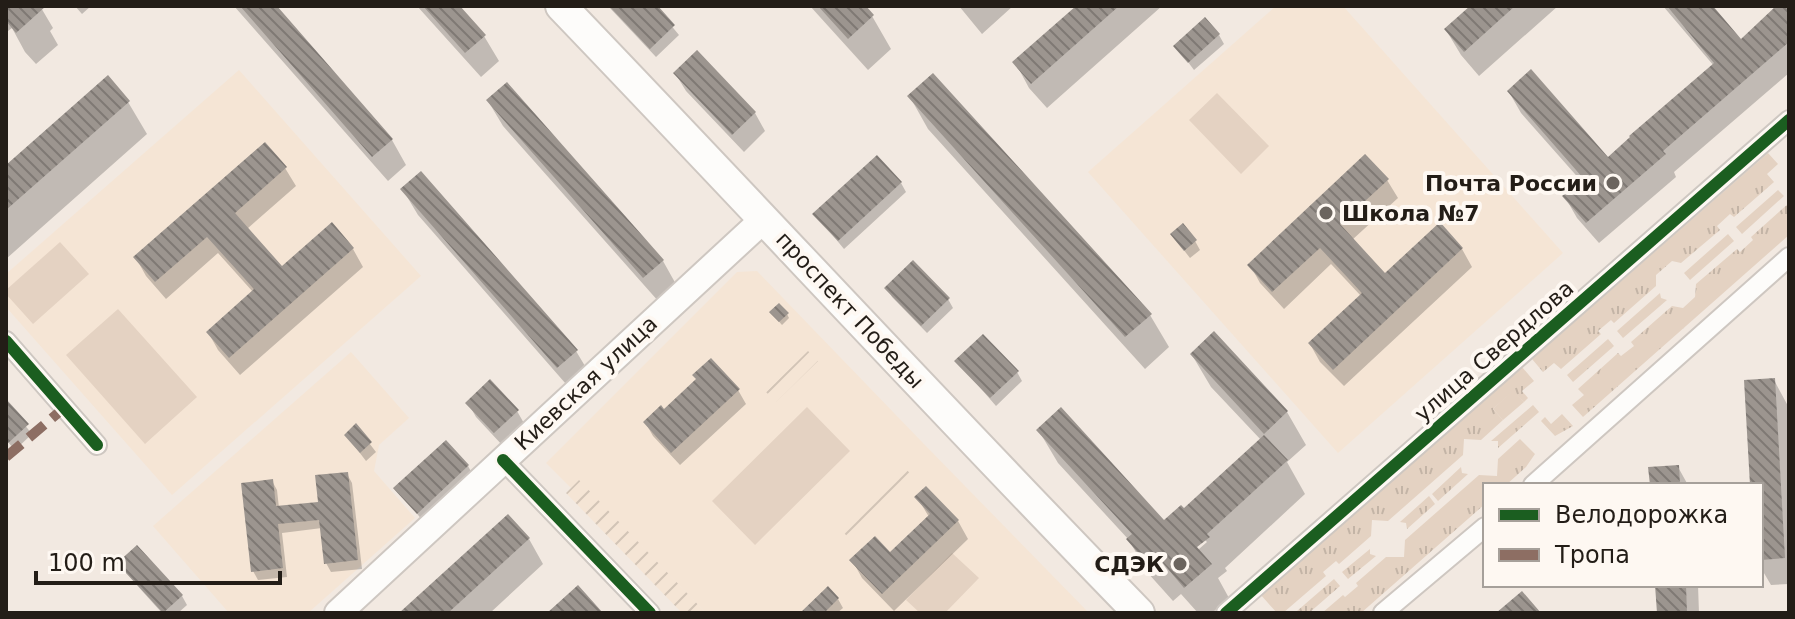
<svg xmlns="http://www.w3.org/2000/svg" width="1795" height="619" viewBox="0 0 1795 619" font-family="'DejaVu Sans',sans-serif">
	<defs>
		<pattern id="industrial-furrows" width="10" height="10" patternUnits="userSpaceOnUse" patternTransform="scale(2)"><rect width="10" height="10" fill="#f5e5d5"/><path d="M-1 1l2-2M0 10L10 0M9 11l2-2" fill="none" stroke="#d2c4b6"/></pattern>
		<pattern id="grass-tufts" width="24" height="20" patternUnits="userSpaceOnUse" patternTransform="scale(2)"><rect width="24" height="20" fill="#e4d2c2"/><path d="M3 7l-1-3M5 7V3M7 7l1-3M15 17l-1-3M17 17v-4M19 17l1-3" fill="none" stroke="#c3b4a6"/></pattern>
		<pattern id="building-back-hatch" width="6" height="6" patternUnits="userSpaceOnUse" patternTransform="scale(2)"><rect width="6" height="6" fill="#9c958f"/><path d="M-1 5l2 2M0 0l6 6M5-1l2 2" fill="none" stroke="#7f7974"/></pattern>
	</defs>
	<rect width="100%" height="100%" fill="#f2e9e1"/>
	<path fill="#f5e5d5" d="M1276,6H1343L1563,253L1338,453L1088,172Z
		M239,70L421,276L172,495L6,307V274Z
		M757,271L922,442L1089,613H706L579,481L571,488L546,463L737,272Z
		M351,352L409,418L379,445L374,471L415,518L308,613H229L153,526Z"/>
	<path fill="url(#industrial-furrows)" d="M808,351L818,361L776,402L766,392Z
		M906,469L916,480L852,541L842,531Z
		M579,480L706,613H682L566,493Z"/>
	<path fill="url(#grass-tufts)" d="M1768,153L1778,164L1767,174L1774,182L1734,217L1730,214L1717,226L1720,230L1681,263L1672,261L1656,275V286L1614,323L1611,320L1598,331L1601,334L1561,369L1554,363L1543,372L1532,359Z
		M1778,190L1784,196L1742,234L1736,227Z
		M1789,203V235L1583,417L1572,405L1584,395L1578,389L1618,353L1621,356L1634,346L1631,342L1672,306L1683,308L1695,297L1696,284L1737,249L1740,252L1753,240L1751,237Z
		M1728,234L1734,241L1690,280L1684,273Z
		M1660,293L1661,298L1667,300L1623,338L1617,331Z
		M1608,339L1614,346L1573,382L1567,375Z
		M1522,367L1534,381L1522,391L1528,398L1524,402L1513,391L1493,409L1503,420L1481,440L1464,439L1463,455L1388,521L1372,520L1371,536L1339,564L1336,561L1323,572L1326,576L1283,613H1277L1260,594Z
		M1533,405L1539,412L1498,448V441H1491Z
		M1562,414L1573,426L1555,436L1541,421L1545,417L1551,424Z
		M1520,439L1535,454L1526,467L1506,485H1485V504L1361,613H1322L1343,595L1345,597L1358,586L1356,583L1386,557H1404L1405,540L1479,475L1497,476L1498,459Z
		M1461,467L1462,473L1468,474L1438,501L1432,494Z
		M1429,496L1435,504L1407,529L1406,523L1400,522Z
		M1370,549V554L1376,556L1348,579L1342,572Z
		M1334,579L1340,586L1309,613H1298L1297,611Z"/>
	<path fill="#e4d2c2" d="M1217,93L1269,146L1241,174L1189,120Z
		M60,242L89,274L33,324L6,294V290Z
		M118,309L197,397L145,444L66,355Z
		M1513,390L1524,402L1503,420L1493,409Z
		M807,407L850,451L755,545L712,501Z
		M952,553L979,578L945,613H920L906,600Z"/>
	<path fill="#0003" fill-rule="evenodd" d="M6,6H40L53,28L50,31L58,45L36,64L25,52L12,28L8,31L6,29Z
		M75,6H91L82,14Z
		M234,6H274L392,140L406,165L388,181Z
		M417,6H457L484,36L499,61L481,77Z
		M608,6H655L679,35L656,57Z
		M810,6H863L872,16L891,49L868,70Z
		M959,6H1013L982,34Z
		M1079,6H1162L1047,108L1029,88L1015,62Z
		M1473,6H1558L1479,76L1461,55L1446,30Z
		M1663,6H1710L1741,42L1781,6H1789V73L1674,172L1676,177L1599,243L1577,218L1565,197L1582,182L1521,113L1509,92L1608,159L1714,66Z
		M1219,35L1224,44L1194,70L1176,46Z
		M675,73L755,113L765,131L744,152L686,91Z
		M910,97L1150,315L1169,347L1145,369L928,129Z
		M488,101L663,261L677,286L659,302L503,126Z
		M128,102L147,134L6,259V168Z
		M285,168L296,186L247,229L282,269L353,249L363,267L240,375L218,350L208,332L253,292L218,253L166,299L146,276L136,258Z
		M1387,180L1398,198L1352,240L1385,276L1462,249L1472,267L1344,386L1320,362L1310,344L1361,296L1331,264L1284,309L1260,283L1250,265Z
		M901,183L906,192L844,249L815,214Z
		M403,190L576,351L591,376L573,392L418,215Z
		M1172,235L1195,241L1200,250L1190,258Z
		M887,288L948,299L953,308L927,333L892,297Z
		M787,314L789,318L782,325L774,316Z
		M1192,355L1287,412L1306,445L1287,462L1305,494L1225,568L1227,571L1218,578L1229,598L1212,613H1198L1181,594L1173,601L1147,572L1129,540L1058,463L1039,431L1164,522L1184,511L1261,440L1211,387ZM1204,539L1207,542L1191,556L1189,553Z
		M957,361L1017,372L1022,381L996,406Z
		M1774,380L1788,406L1789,584L1771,585L1761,568V485H1752Z
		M738,390L746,404L680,465L653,436L645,422L664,411Z
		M6,402L32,434L15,450L6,440Z
		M468,403L517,411L525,425L503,446L476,417Z
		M356,426L376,452L366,461L346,435Z
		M468,466L473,475L423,521L396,488Z
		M1678,467L1688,485H1652Z
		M347,474L352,483L362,569L331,572L326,563L322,528L282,533L287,577L258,580L253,571L272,481L277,490L279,508L320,503Z
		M926,488L958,521L968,539L894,611L862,578L852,560L890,555L929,517L917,497Z
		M529,539L543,564L490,613H402Z
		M137,547L182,596L187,605L178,613H162L125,572L120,563Z
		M1657,585H1698L1699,613H1659Z
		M838,599L843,608L837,613H812Z"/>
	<path fill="url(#building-back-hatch)" d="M6,6H46L16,33L6,21Z
		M240,6H277L393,139L372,157Z
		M423,6H460L486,35L465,53Z
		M609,6H658L675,25L650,49Z
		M818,6H866L874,15L848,39Z
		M1076,6H1119L1031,84L1012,62Z
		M1470,6H1515L1464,52L1444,29Z
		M1667,6H1713L1741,39L1776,6H1789V42L1663,151L1666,154L1586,223L1562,196L1583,178L1507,91L1531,69L1608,157L1630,137L1629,136L1714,63Z
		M1205,17L1220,34L1188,63L1173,46Z
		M697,50L756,112L732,135L673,73Z
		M933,73L1152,314L1125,337L907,96Z
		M108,75L130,101L6,210V165Z
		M507,82L664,260L643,278L486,100Z
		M265,142L287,167L235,213L282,266L332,222L354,248L229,358L206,332L254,289L207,237L155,282L133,257Z
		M1365,154L1389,179L1340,224L1385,273L1440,222L1463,248L1333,370L1308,343L1362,293L1320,248L1272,292L1247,265Z
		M877,155L902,182L838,241L812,214Z
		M421,171L578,350L557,368L400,189Z
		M1183,223L1197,240L1184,251L1170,234Z
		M913,260L950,298L921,326L884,288Z
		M779,303L789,313L779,322L769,312Z
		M1214,331L1288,411L1264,434L1190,354Z
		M983,334L1019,371L990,398L954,361Z
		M711,358L740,389L671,453L643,422L661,405L664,409L696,379L692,375Z
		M1775,378L1785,558L1761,560V485H1750L1744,380Z
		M490,379L519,410L494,433L465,403Z
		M6,399L29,424L6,445Z
		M1061,407L1164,520L1181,505L1184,508L1264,435L1288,460L1207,534L1210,537L1197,547L1212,564L1184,588L1162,562L1153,570L1126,539L1132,534L1036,430Z
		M356,423L372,442L360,453L344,435Z
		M446,440L469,465L417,514L393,488Z
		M1679,465L1680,485H1650L1648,467Z
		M348,472L358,560L324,564L319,520L278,524L283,568L251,572L241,483L273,479L276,506L318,502L315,475Z
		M926,486L959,520L882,594L849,560L875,536L890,552L930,514L914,497Z
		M508,514L530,538L448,613H399Z
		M137,545L183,595L163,613L117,563Z
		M578,585L603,613H547Z
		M1655,585H1686L1687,613H1657Z
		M828,586L839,598L824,613H800Z
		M1522,591L1541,613H1496Z"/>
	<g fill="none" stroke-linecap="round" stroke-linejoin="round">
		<g stroke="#cec7c1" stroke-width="22">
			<path id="minor" d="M6,341L97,445
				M503,460L650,613
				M1533,485L1789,257
				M1226,613L1789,120
				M1383,613L1485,527"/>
		</g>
		<g stroke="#cec7c1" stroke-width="30">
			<path id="secondary" d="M338,613L764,219"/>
		</g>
		<g stroke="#cec7c1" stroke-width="34">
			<path id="primary" d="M561,6C755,208 944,413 1139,613"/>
		</g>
		<use href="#minor" stroke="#fdfcfa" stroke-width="18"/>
		<use href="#secondary" stroke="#fdfcfa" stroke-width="26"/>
		<use href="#primary" stroke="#fdfcfa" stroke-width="30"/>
		<path stroke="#8d6e63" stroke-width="10" stroke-dasharray="20 10" stroke-linecap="butt" d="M6,457L64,408"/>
		<g stroke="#fef8f2" stroke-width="17">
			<path id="cycleway" d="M6,341L97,445
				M503,460L650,613
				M1226,613L1789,120"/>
		</g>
		<use href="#cycleway" stroke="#1b5e20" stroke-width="12"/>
	</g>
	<g fill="#6b645e" stroke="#fef8f2" stroke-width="3">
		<circle cx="1613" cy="183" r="8"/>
		<circle cx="1326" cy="213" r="8"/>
		<circle cx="1180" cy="564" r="8"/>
	</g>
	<g text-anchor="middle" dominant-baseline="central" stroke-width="8" stroke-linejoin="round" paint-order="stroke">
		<g font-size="22" font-weight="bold" fill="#231d17" stroke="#fef8f2" text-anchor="end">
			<text x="1597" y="183">Почта России</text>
			<text x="1342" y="213" text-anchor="start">Школа №7</text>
			<text x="1164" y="564">СДЭК</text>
		</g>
		<g font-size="22" fill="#231d17" stroke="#fef8f2">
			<text transform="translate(850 310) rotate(47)">проспект Победы</text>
			<text transform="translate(1494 351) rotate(-41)">улица Свердлова</text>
			<text transform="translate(586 383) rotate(-43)">Киевская улица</text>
		</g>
	</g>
	<rect width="1795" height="619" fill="none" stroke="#231d17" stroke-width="16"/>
	<rect x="1483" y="483" width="280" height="104" fill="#fef8f2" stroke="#a6a09a" stroke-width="2"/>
	<rect x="1499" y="509" width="40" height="12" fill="#1b5e20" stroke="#a6a09a" stroke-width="2"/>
	<text x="1555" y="523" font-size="24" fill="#231d17">Велодорожка</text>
	<rect x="1499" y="549" width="40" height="12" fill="#8d6e63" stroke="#a6a09a" stroke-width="2"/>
	<text x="1555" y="563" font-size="24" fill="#231d17">Тропа</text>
	<path d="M36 571v12h244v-12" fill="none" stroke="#231d17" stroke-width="4"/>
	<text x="48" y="571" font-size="24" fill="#231d17" stroke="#fef8f2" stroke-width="6" paint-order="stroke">100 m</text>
</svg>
